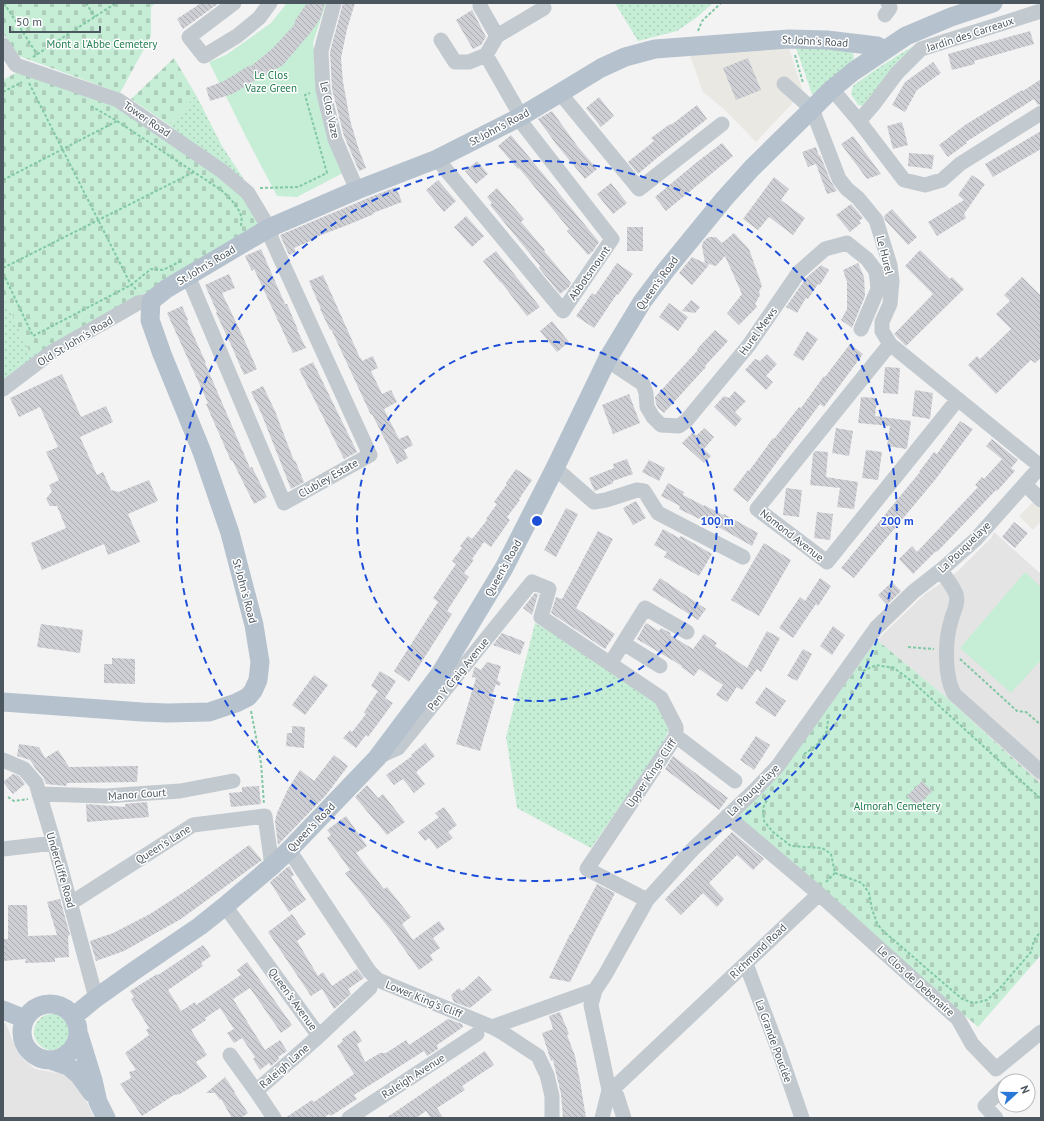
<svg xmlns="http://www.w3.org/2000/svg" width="1044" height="1121" viewBox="0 0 1044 1121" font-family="'PT Sans',sans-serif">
	<defs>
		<pattern id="grass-dots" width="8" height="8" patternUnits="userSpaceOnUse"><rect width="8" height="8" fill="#c6edd5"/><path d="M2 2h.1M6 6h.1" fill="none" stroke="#accdb9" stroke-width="1.8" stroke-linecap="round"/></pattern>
		<pattern id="cemetery-stones" width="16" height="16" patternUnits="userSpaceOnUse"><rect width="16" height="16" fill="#c6edd5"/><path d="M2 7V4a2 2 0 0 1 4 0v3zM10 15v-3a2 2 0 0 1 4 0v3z" fill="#accdb9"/></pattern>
		<pattern id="building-back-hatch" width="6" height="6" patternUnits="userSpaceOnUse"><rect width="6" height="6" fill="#cdcfd4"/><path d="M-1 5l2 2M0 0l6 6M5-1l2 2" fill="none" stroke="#a9abaf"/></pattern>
	</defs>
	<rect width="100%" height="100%" fill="#f4f3f3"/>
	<path fill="#eae8e2" d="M788,45L803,92L756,142L725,110L703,92L689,53Z
		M1036,499L1041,504V521L1033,530L1019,516Z"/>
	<path fill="#e5e4e4" d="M994,532L1041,574V784L947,698L877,640L925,594L957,572L991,538Z
		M3,1022L6,1024L12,1039L23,1059L35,1069L63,1074L78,1083L94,1118H3Z"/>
	<path fill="url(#grass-dots)" d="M615,3H713L696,18L677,31L638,41Z
		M922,41L899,60L863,106L858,105L851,94L853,86C875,69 898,55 922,41Z
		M796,48L850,50L853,53L854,58L852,61L814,94H812Z
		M196,95L222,146L247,184L244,186L169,125Z
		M3,295L33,359L3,384Z
		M535,623L580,649L655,700L664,713L669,730L661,747L591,848L517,808L506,737Z
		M34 1032a18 18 0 1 1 36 0a18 18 0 1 1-36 0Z"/>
	<path fill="url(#cemetery-stones)" d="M3,3H156L151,7V36L120,93L19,56L3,33Z
		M174,58L196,95L169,125L131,99Z
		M19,71L110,101L219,175L242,195L261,225L33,359L3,295V80Z
		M877,640L947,698L1041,784V955L978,1027L820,889L738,820V815L785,767Z"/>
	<path fill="#c6edd5" d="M287,3H326L313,43L321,102L343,173L297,197L277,196L246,137L209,62L226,55L271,23Z
		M1025,572L1041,587V660L1011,693L960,648Z"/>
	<path fill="url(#building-back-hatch)" d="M201,3H219L183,29L177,19Z
		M307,3H325L320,19L311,32L283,65L232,94L210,101L206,88L224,81L250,65V67L272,49L295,24L294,22Z
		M343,3H355L347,29L341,58L343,82L350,120L358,147L366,168L359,171L344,136L332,89L330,52Z
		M472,10L486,37L481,45L473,49L456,20Z
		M1030,31L1034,44L974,61L975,64L952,70L948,54Z
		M748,58L761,90L736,100L723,68Z
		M933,62L941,73L917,90L905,112L892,105L905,82Z
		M1041,79V104L1038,105L1034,99L966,142L967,143L948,157L939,145L965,125L1022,90L1023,91Z
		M599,97L614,116L601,127L586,108Z
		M697,105L707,119L657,158L638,174L628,162L654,141L651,138L670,124L671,125Z
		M552,111L578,147L597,169L585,179L556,144L538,119Z
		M902,122L908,145L893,149L887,126Z
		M1041,131V149L993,177L985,164Z
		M511,135L599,242L593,251L588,255L567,231L569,229L519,168L518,169L498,146Z
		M853,136L881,174L867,179L841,144Z
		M722,143L733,156L666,211L655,197L697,162Z
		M816,147L819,156L820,155L831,182L837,191L827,194L816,164L808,167L802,152Z
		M909,153L934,155L932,169L908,166Z
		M477,161L488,174L476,184L465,171Z
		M972,175L985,184L964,214L966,218L937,236L928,222L964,200L958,195Z
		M774,177L789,189L781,200L805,218L793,235L769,217L758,230L743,219Z
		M438,180L456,201L444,212L426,190Z
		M611,183L627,203L613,214L597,194Z
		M396,187L402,202L373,213L374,214L350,224L316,237L317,238L294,248L296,252L289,255L280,235L373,196Z
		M497,188L524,219L521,222L545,250L544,251L571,283L569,287L560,294L539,268L540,266L490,205L492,203L487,197Z
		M851,204L863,218L859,221L861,223L850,232L836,215Z
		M892,209L917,237L908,245L885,220L884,216Z
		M466,216L484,236L472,247L454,227Z
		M627,227H643V251H627Z
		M734,233L749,249L762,286L759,291L760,295L755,304L757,307L739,325L727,313L742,294L725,256L716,266L705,263L702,246L703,242L707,238L710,237H716L722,243Z
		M261,249L285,304H287L298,330H297L306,348L293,353L254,269L252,271L245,256Z
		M920,250L950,279L952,277L964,289L906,346L894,334L933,294L905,266Z
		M496,251L540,307L527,316L501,282H500L483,261Z
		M692,257L709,265L692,285L679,273Z
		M617,263L633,274L618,295L617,294L594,328L576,316L592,293L595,295Z
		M858,263L864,277L865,296L852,328L841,320L847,309V282L843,270Z
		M821,265L829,270L820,285L818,284L808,299L806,298L797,313L786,307L806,278Z
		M229,274L235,288L222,293L243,337L257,369L244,375L232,347L216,313L217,312L205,285Z
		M323,275L360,358H361L362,361L373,356L378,368L371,371L382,394L391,390L397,402L384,409L399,439L408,435L413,445L404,450L408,458L397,464L372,414L371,415L331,329L330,330L320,309H321L309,281Z
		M1022,277L1041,296V358L1035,363L1031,360L996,394L968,365L977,356L980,359L1011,329L996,314L1010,301L1004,295Z
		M691,300L700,307L695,313L682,311Z
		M669,303L688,317L678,331L659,317Z
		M182,306L188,320L187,321L206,363H205L250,468L252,467L267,497L254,504L232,460L231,461L206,404L208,403L167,313Z
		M552,321L569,342L557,352L540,331Z
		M715,330L728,341L705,366L706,367L664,413L658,408L656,404L655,397L698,350L697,349Z
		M807,331L818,339L803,361L793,355Z
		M850,344L863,354L824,407L820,404L787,448L748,502L733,490L748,470L749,471L773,438L774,439L799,407L801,408L824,376L825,377Z
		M767,354L777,364L766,376L773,382L766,390L745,370L755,359L760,361Z
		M313,362L357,452L344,459L299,369Z
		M885,367L900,368L898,394L883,393Z
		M62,374L81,417L106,406L113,422L80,437L97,475L103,472L111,490L119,492L149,480L158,501L128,514L140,542L108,555L104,544L42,570L31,543L66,528L57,506H50L46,499L52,491L49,485L59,480L46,452L58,447L40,407L19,417L10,398Z
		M263,386L275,411L294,461L295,460L304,482L291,489L262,415L251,392Z
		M915,390L933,393L930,419L912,416Z
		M735,391L746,401L735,412L742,419L735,427L714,407L724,396L729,398Z
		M629,394L640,423L613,434L602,405Z
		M861,397L877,398L875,416L911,421L907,448L906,449L887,446L890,426L858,423Z
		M960,421L973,429L958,449L935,480L870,558L854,578L841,568L920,472H919L934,452L937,454Z
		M704,428L714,437L704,449L711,456L704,463L682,443L692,433L697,435Z
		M836,428L853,431L849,456L832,453Z
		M992,439L1018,460L1011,468L1015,471L997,491L996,490L937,552L936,551L913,574L899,559L912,546L917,552L978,487L975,485L982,477L984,479L1002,459L986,446Z
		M866,450L882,452L878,480L862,478Z
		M815,451L828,452L826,477L858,482L854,509L837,507L840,488L810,485L813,454Z
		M627,459L633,474L613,481V483L595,491L594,490L589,478L614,468L613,464Z
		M649,460L665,468L659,481L642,472Z
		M516,469L532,480L519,499L520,500L507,517L510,520L491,547L484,542L472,559L474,560L464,573L469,577L447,611L452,614L409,682L394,671L438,602L433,598L456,564L452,561L462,548L460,546L468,536L472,539L487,520L486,519L497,504L494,502L507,484L506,483Z
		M668,483L684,492L683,495L704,506V505L723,515L724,514L758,533L752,546L715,525L714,526L679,509L680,506L661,496Z
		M786,488L802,490L799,517L783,515Z
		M636,501L646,518L633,525L623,508Z
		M566,508L578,514L556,557L544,550Z
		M817,512L833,514L830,540L814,538Z
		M1014,522L1028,533L1015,548L1002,537Z
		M663,529L679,538L681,536L712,554L699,576L664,557L667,552L654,545Z
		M598,531L613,539L576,608L615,634L605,649L551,613L556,597L562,599Z
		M764,543L791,560L759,616L731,600Z
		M660,578L706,609L698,620L652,590Z
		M820,578L831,586L818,606L816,604L793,638L779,628L800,597L805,601Z
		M892,582L901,591L887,605L878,595Z
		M535,593L538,594L532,615L523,608Z
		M646,623L659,631L661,628L671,633L670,635L693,649L704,634L717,643L715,646L747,668L767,631L780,638L761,672L757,669L742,690L737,687L727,702L716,695L723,685L699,669L694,676L681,667L682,666L637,639Z
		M41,624L83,630L80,653L37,647Z
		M833,626L845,635L832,655L820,646Z
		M502,633L525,642L520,655L493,645Z
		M803,649L812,654L797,681L787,676Z
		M112,658L135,659V684L104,683V664H112Z
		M487,662L501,666L497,680L501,683L499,686L496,684L491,698L495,699L480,751L456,744L476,678L472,677L474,668L475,667L481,670Z
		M380,671L396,681L385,698L393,703L368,737L366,735L356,748L343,738L350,730L352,732L366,714L364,712L378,691L371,686Z
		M314,675L328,685L305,715L292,705Z
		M766,687L786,701L775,717L755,703Z
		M292,726L305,727L304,748L286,746L287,733H292Z
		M756,736L770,745L754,770L740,760Z
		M425,743L435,756L416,772L425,784L414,793L403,779L394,785L386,775L412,756L411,755Z
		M19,744L39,747L45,758L58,750L69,767L138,766L137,782L67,783L66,786L46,784L43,777L36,769L30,760L17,756Z
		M334,755L348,766L326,795L278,845L275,821L277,813L288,789L300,770L314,781Z
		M673,756L728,798L719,810L665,769Z
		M13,774L19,776L25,784L13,794L3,782Z
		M922,781L932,791L917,806L907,796Z
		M367,785L378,798L383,794L405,822L387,835L355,797Z
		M259,786L261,804L231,807L229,793L242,792V787Z
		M147,802L149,817L87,822L86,804L125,807V804Z
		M444,807L457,825L448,832L453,838L437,849L429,838L425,841L418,832L439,817L435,813Z
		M346,816L367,846L356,853L384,889L387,887L411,917L402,924L413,940L439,921L445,929L433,938L440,948L430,955L433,960L419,970L397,939V938L345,873L350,870L327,838L331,835L327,830Z
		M732,832L764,859L753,870L737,855L709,883L724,899L717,907L703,893L681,915L665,899Z
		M249,845L262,860L181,919L124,951L96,961L90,941L113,933L150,914L190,888Z
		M289,866L294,875L291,877L306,900L289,912L270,882L277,876L279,878L278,875Z
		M597,884L615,893L594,934L570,982L549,978L570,934H571Z
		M60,899L70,935L68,936L69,957L55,958V962L25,963L26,959L3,961V939H8V905H27L28,936L57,935L47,902Z
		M292,914L306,934L297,941L318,976L323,972L332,986L357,969L364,978L348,989L351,994L334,1009L322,989L311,996L268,932Z
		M203,945L211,956L201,963L203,966L168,990L181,1011L195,1002L196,1005L241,975L237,970L247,962L292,1025L281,1033L250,988L233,999L265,1050L280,1040L287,1051L278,1057L279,1059L271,1066L269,1063L260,1070L253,1059L255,1057L242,1038L234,1043L227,1033L234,1029L220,1008L205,1018L206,1020L191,1030L207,1055L196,1062L207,1077L180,1094L174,1095L142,1116L120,1084L131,1078L129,1072L136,1070L125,1053L149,1035L146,1030L149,1028L131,999L134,997L130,991L157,974L158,975Z
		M479,976L492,990L470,1008L454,1002L451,995L459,988L462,991Z
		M560,1012L569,1034L567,1035L575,1056L580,1081L586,1118H563L561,1094L553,1060L551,1061L542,1033L553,1029L549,1016Z
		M448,1019L462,1024L463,1027L437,1045L438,1049L427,1056L424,1051L354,1095L357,1099L331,1116L329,1114L324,1118H285L312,1100L314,1102L354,1074L337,1046L343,1041L342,1039L355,1030L362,1041L357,1044L365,1062L380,1053H386L406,1040L409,1045Z
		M485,1051L494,1065L462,1086L465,1090L437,1108L443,1118H431L426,1111L416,1118H386Z
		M225,1077L235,1092H234L248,1113L241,1118H232L221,1099L220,1100L215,1093H206Z"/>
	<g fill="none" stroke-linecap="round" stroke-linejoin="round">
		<path stroke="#81c8a4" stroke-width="2" stroke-dasharray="3 2" stroke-linecap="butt" d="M4,3L37,54
			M86,3L95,17
			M698,31L702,21L721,3
			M795,55L803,83
			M33,57L116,3
			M29,83L131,285L136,289
			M3,92L22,82
			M91,106L117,121L221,190C230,198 247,214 240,227
			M3,180L117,121
			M260,188L298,187L327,173L305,95L310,93
			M3,268L194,172
			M3,273L33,336L131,285L151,269L163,270L181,261
			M908,647L934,649
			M960,659L1017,711L1026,712L1041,725
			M863,671L876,665L894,668L913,682L1041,799
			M251,711L261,763L264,804
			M804,754L816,746L826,733L828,721
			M769,796L763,808L764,821L773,832L791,846L822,848L831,854L835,873
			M8,797L14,801L28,799
			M835,873L862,883L869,893L872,909L877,923L882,930L962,999L974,1003L987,1000L1001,987L1031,952L1034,940L1041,931
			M826,882L835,873"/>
		<path stroke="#c2cad0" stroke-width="15" d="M234,3L189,37L204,56L237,36L259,18L270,3
			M334,3L321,51L323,90L335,139L357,190
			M480,6L497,36L486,55
			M885,15L890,8L888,3
			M497,36L544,8
			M441,40L455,62H469L486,55L521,116
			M3,45L16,65L118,100L222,171L248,193L269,228L272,240L370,455L284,503L188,276
			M784,84L812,109L839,179L847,189L858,198L876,220L890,265L892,281L890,304L882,322V331L890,344L1040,466
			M832,89L859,121L904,180L925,185L942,180L960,164L1041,113
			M560,93L639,189L722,124
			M859,121L873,105L897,73L921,49L1041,11
			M437,159L563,311L612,239L518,118
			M890,344L757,509L827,562L958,399
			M607,360L643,384L646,393L647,407L653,417L661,425L679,426L686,421L749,345L799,272L825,249L847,243L867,259L876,271L878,289L861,329
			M3,389L52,352L138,303L151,301
			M555,468L594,502L606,500L637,490L644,491L658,513L743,557
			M1025,484L1041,500
			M941,570C945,577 953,586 956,594C959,603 953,612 951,621C945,640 944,675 954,694L1041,772
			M623,643L660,666
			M610,664L645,608L687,632
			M676,736L735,781
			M378,757L398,748L532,582L549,589L541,617L661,698L676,727V736L587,869L647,900
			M3,760L24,769L36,783L54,843L96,998
			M39,794L106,796L180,791L233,781
			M3,849L54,843
			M289,850L369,971L378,980L492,1027L595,990
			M819,894L958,1019L972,1044L996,1069L1041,1032
			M71,903L193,825L265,816L272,866
			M225,906L319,1036L370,988
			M746,964L780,1054L802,1118
			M492,1027L503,1033L538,1056L547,1075L552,1096V1118
			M230,1055L256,1091
			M274,1118L256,1091L319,1036
			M349,1118L477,1034
			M602,1118L609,1090L591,1005L595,990L605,975L647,900L693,849L754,791L777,767L876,628L913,592L941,570L975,540L1041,466
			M624,1118L617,1096L609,1090L615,1087L819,894L727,816
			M996,1118L985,1106L1004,1087"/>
		<path stroke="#b5c2ce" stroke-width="19" d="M3,702L142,712L167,713L209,712L236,703L248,697L253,691L258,680L260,662L254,625L230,533L202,452L162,354L150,320L151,301L166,289L269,228L357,190L437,159L518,118L560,93L601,68L625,57L655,49L789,39L827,40L877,46L885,50
			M22 1032a28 28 0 1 1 56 0a28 28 0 1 1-56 0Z
			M3,1010L25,1019
			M74,1016L96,998L134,971L200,926L225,906L272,866L289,850L377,758L440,674L504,568L555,468L607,360L642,302L666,270L724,199L752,168L812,109L832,89L854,71L906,36L951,17L993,3
			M79,1035L93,1080L98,1102L106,1118
			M53,1061L68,1066L79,1075L92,1093"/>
	</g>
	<g fill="none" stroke="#1d4ed8" stroke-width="2" stroke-dasharray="7 5">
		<circle cx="537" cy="521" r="180"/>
		<circle cx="537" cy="521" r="360"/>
	</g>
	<g text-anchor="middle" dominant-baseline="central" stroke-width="3" stroke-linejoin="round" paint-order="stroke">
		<g font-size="11" fill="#4c565f" stroke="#fff">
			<text transform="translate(970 34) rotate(-18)">Jardin des Carreaux</text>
			<text transform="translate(815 41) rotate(3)">St John's Road</text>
			<text transform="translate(330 110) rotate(78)">Le Clos Vaze</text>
			<text transform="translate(147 119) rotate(34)">Tower Road</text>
			<text transform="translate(499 127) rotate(-28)">St John's Road</text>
			<text transform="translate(885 255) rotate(76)">Le Hurel</text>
			<text transform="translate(206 265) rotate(-31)">St John's Road</text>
			<text transform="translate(589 273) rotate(-55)">Abbotsmount</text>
			<text transform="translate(657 283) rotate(-54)">Queen's Road</text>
			<text transform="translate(758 331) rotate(-54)">Hurel Mews</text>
			<text transform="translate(75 341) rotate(-31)">Old St John's Road</text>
			<text transform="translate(328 478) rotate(-30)">Clubley Estate</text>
			<text transform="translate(792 535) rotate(38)">Nomond Avenue</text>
			<text transform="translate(964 547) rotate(-44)">La Pouquelaye</text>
			<text transform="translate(503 568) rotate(-61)">Queen's Road</text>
			<text transform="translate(245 591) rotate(75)">St John's Road</text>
			<text transform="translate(458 674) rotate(-51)">Pen Y Craig Avenue</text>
			<text transform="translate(651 773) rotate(-56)">Upper Kings Cliff</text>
			<text transform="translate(753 790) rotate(-45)">La Pouquelaye</text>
			<text transform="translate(137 794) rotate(-4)">Manor Court</text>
			<text transform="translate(311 827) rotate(-46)">Queen's Road</text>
			<text transform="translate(163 844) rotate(-32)">Queen's Lane</text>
			<text transform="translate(61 870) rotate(74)">Undercliffe Road</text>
			<text transform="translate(758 951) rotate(-44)">Richmond Road</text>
			<text transform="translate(916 981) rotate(42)">Le Clos de Debenaire</text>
			<text transform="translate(293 999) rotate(54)">Queen's Avenue</text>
			<text transform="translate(424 999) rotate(22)">Lower King's Cliff</text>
			<text transform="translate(774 1041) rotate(70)">La Grande Pouclée</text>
			<text transform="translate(284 1066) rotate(-41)">Raleigh Lane</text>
			<text transform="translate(413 1076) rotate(-33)">Raleigh Avenue</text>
		</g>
		<g font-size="11" fill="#207c4d" stroke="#fff">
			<text x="102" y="44">Mont a l'Abbe Cemetery</text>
			<text x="271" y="75">Le Clos<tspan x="271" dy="13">Vaze Green</tspan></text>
			<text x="897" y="806">Almorah Cemetery</text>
		</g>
	</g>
	<circle cx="537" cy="521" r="6" fill="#1d4ed8" stroke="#fff" stroke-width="2"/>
	<g font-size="12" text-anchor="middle" font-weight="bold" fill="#1d4ed8" stroke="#fff" stroke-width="3" stroke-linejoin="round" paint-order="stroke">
		<text x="717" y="525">100 m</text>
		<text x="897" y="525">200 m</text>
	</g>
	<rect width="1044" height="1121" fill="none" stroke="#4c565f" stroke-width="8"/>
	<g transform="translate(1016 1093) rotate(69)"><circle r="19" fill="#ffffff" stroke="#b7bbbf"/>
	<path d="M0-3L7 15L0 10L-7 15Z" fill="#2b78d6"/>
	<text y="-6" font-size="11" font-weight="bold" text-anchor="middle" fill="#4c565f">N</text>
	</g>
	<path d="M10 26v6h90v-6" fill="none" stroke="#4c565f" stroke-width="2"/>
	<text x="16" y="26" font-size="12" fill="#4c565f" stroke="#ffffff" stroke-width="3" paint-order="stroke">50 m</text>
</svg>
